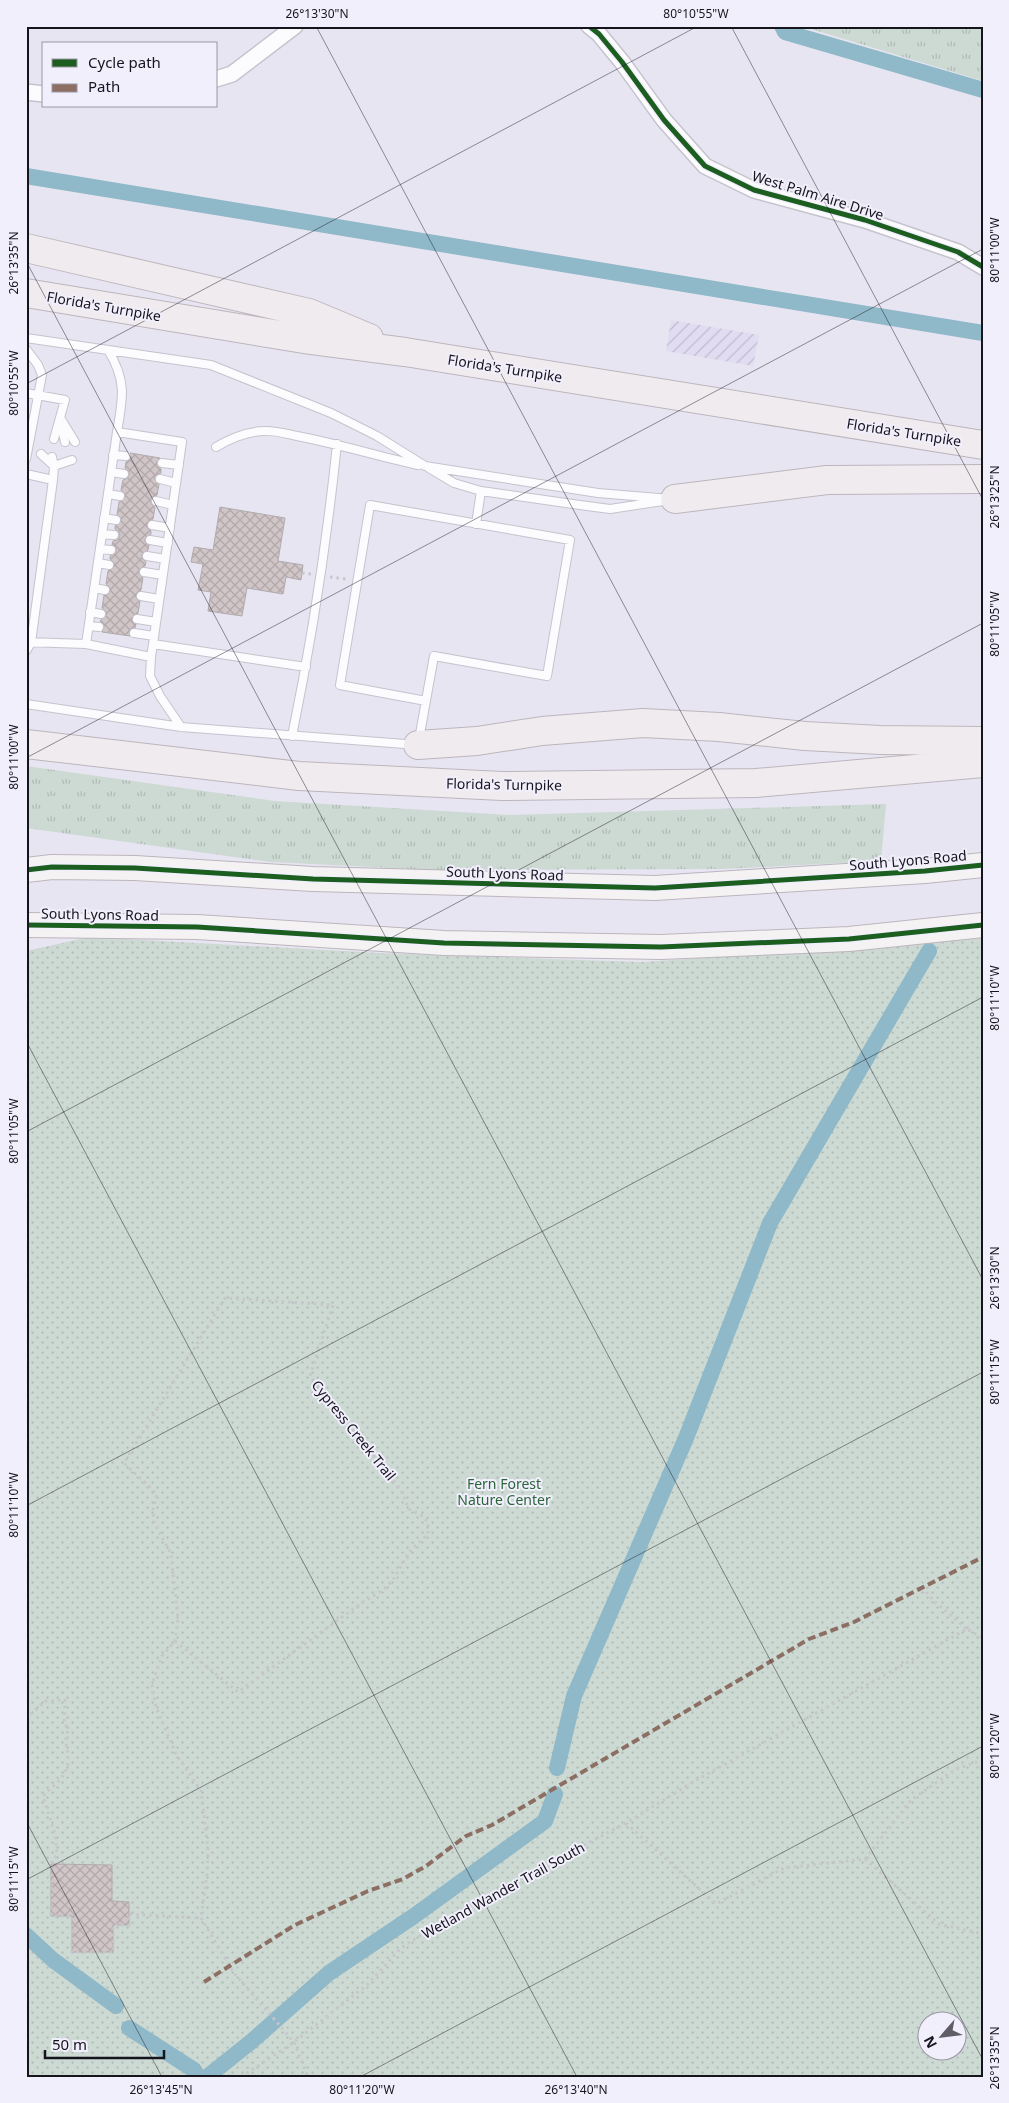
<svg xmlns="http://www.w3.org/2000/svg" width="1009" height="2103" viewBox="0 0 1009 2103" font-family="'Noto Sans',sans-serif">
	<defs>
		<pattern id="industrial-furrows" width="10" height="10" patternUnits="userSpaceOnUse" patternTransform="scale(1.25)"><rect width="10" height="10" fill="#e1dcf1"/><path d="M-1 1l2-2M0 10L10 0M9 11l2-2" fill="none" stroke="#c0bcce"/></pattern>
		<pattern id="grass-tufts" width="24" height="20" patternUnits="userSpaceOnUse" patternTransform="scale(1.25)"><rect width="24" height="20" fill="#cddad3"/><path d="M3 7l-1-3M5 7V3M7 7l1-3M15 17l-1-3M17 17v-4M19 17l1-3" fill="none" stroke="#afbab5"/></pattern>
		<pattern id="park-dots" width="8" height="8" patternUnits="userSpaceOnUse" patternTransform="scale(1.25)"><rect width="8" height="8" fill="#cddad3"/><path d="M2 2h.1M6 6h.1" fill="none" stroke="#afbab5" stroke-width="1.8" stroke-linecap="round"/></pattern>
		<pattern id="building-cross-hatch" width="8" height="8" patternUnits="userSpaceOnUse" patternTransform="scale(1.25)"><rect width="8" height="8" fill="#d0c5c7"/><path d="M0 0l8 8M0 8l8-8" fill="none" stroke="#b2a8aa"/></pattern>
	</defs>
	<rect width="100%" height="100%" fill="#e8e5f2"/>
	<path fill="url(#industrial-furrows)" d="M671,320L759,335L753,366L666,351Z"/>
	<path fill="url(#grass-tufts)" d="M801,26H983V81Z
		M26,766L275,801L511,815L886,804L881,861L722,869L432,870L270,862L26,828Z"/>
	<path fill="url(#park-dots)" fill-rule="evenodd" d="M89,937L380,953L642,962L983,938V2077H26V951ZM926,2020H956V2050H926Z"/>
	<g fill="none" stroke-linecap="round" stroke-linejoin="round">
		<path stroke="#8fb8c8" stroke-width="16" d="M782,26L785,32L983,90
			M26,176L983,333
			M557,1768L574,1696L686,1438L770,1223L929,951
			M26,1935L53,1960L116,2006
			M129,2028L194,2070L198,2077
			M207,2077L252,2041L329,1973L414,1916L545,1821L555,1794"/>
	</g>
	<path fill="url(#building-cross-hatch)" stroke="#b0abaf" d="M130,453L160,458L156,463L161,469V473L156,475L154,478L159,484L157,495L152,497L150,500L152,505L155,507L153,519L147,524V527L151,531V534L145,539V542L149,545L148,550L142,555V558L146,562L145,566L142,567L139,571V574L143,578L141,590L136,595V598L140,601L138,613L132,618V621L136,624L135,628L129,630L130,636L102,632L104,625L100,621L106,615V612L102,608L104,595H107L110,591V588L106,584L108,571L114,566V563L110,559V556L116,551V547L112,545L113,541L117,540L120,536L119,532L115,529V526L121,521V518L117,515L119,502L125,497V494L121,490L123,480L126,479L129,475V472L125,468L126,462L131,459Z
		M220,507L285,518L278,561L303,565L301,580L286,577L283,594L247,588L242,616L208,611L211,592L198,590L203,564L191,562L194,547L213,550Z
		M51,1864L112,1865V1901L129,1902V1925H113V1952H72V1916H51Z"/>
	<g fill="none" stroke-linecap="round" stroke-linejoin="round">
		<g stroke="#c5c3cd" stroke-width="10">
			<path id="lane" d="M26,338L211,365L331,413L377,436L425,466L598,493L671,499
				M26,349L38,365L42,375L26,459
				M108,350C127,381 123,398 117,432
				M26,393L65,400L54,439
				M61,419L75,442
				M61,424L65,442
				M216,447C231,438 245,432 263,431C274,430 287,434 297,436C338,444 378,456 418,465
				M41,454L54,466
				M113,455L126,456
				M162,463L179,465
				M54,466L72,460
				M429,468L454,483L481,491L587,506L610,509L663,501
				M111,472L124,474
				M26,474L53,480
				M160,479L176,483
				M108,494L120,496
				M156,501L173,505
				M104,518L116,520
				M476,524L481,491
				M152,525L170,528
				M102,534L114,535
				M150,540L168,543
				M100,549L111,550
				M147,556L165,559
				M98,563L109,565
				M144,572L163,575
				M94,588L105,590
				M141,596L159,599
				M90,612L101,614
				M137,619L156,622
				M89,626L99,627
				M134,633L154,636
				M26,642L86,644L151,657L153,644L306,667
				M86,644L117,432L182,442L153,644
				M26,651L31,643L53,480L54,466L52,457
				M151,657L150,676L160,696L181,727
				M26,704L181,727L418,745L434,656L547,676L570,540L370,505L340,685L426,701
				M292,736C312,639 327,541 337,444"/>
		</g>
		<g stroke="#c5c3cd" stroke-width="18">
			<path id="street" d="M589,26L599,34L622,62L664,120L705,166L754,190L865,220L958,252L983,267
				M216,79L232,74L295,26
				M26,92L44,94"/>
		</g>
		<g stroke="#bdb5bd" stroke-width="26">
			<path id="primary" d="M26,870L52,867L135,868L313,879L655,888L925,871L983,865
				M26,925L197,927L444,943L661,947L849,939L983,925"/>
		</g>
		<g stroke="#bdb5bd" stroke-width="30">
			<path id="highway" d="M26,248L309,313L369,338
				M26,293L304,339L405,352L983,445
				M675,499L827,480L983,479
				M26,744L299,776L502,786L756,783L983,763
				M418,745L477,741L542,731L643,723L719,727L805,736L880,740L983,741"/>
		</g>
		<path stroke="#c7c6cb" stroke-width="3" stroke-dasharray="2.5 4" stroke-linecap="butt" d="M302,573L312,574
			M330,577L346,579
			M922,1587L934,1601L967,1629
			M175,1641L238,1692L363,1602L383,1590L393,1580L409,1552L428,1534V1522L421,1515L409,1509L401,1490L310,1376L333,1305L225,1298L124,1463L157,1494L153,1509L154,1522L171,1554L178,1619L175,1641L162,1656L152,1684L156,1707L176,1754L201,1791L208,1849L207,1874L201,1918
			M26,1719L45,1701L65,1700L64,1721L68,1731C63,1743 69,1750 68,1762C67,1777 52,1786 43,1796L55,1834L57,1854L51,1864V1916H72V1952H113V1925H129V1914L201,1918
			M626,1823L716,1904L784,1868L865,1859L939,1924L983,1934
			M865,1859L911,1800L956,1769L983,1760
			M201,1918L234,1973L294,2042L308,2077
			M241,2077L294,2042L367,1985L401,1948L452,1915L626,1823L693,1782L967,1629L983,1638"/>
		<use href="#lane" stroke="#fcfbfd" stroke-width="8"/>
		<use href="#street" stroke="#fcfbfd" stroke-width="15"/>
		<use href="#primary" stroke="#f5f2f4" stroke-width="24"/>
		<use href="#highway" stroke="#f0ebee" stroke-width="28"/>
		<path stroke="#8d6e63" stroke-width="4" stroke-dasharray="8 4" stroke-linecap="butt" d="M204,1982L295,1925L368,1891L403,1879L426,1866L466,1836L492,1825L809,1639L854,1622L983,1557"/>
		<g stroke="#f2effd" stroke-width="8">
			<path id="cycleway" d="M589,26L599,34L622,62L664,120L705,166L754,190L865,220L958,252L983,267
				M26,870L52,867L135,868L313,879L655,888L925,871L983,865
				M26,925L197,927L444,943L661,947L849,939L983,925"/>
		</g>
		<use href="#cycleway" stroke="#1b5e20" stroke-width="5"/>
	</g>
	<path fill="none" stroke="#16141c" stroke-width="1" stroke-opacity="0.45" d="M316,26L983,1280M731,26L983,500M26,261L983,2060M26,384L698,26M26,758L983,249M26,1041L577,2077M26,1132L983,623M26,1506L983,997M26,1821L162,2077M26,1880L983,1372M360,2077L983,1746"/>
	<g text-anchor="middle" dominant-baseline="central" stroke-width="4" stroke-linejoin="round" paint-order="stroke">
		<g font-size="14" fill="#16141c" stroke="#f2effd">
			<text transform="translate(818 195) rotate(17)">West Palm Aire Drive</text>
			<text transform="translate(104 306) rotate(10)">Florida's Turnpike</text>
			<text transform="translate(505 368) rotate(9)">Florida's Turnpike</text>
			<text transform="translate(904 432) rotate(9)">Florida's Turnpike</text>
			<text transform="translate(504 784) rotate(1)">Florida's Turnpike</text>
			<text transform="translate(908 860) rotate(-5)">South Lyons Road</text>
			<text transform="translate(505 873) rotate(2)">South Lyons Road</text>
			<text transform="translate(100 914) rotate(1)">South Lyons Road</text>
			<text transform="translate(354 1430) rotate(51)">Cypress Creek Trail</text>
			<text transform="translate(503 1890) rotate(-29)">Wetland Wander Trail South</text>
		</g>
		<g font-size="14" fill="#2a6639" stroke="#f2effd">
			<text x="504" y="1483">Fern Forest<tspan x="504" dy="16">Nature Center</tspan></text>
		</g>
	</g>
	<rect width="1009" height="2103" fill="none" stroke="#f2effd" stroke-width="55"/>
	<rect x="42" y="42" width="175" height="65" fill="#f2effd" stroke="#9a97a3"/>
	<rect x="52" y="59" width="25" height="8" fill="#1b5e20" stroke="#9a97a3"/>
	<text x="88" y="68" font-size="15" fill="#16141c">Cycle path</text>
	<rect x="52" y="84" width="25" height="8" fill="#8d6e63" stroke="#9a97a3"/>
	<text x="88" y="92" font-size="15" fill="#16141c">Path</text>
	<g transform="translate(942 2036) rotate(242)"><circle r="24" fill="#f2effd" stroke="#9a97a3"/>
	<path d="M0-4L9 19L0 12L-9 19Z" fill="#605d67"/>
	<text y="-8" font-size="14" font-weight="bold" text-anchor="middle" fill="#16141c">N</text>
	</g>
	<path d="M45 2050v8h119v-8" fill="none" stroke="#16141c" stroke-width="2.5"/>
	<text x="52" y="2050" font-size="15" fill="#16141c" stroke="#f2effd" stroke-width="4" paint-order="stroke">50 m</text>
	<rect x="28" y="28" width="954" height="2048" fill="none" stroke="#16141c" stroke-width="2"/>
	<g font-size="12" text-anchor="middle" fill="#16141c">
		<text x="317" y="18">26°13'30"N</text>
		<text x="696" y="18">80°10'55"W</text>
		<text transform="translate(995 250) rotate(-90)" y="4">80°11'00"W</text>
		<text transform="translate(14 263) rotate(-90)" y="4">26°13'35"N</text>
		<text transform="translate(14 383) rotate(-90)" y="4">80°10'55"W</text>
		<text transform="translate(995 497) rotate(-90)" y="4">26°13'25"N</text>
		<text transform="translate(995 624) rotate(-90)" y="4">80°11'05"W</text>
		<text transform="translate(14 757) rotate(-90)" y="4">80°11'00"W</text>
		<text transform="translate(995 998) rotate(-90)" y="4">80°11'10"W</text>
		<text transform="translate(14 1131) rotate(-90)" y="4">80°11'05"W</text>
		<text transform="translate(995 1278) rotate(-90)" y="4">26°13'30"N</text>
		<text transform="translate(995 1372) rotate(-90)" y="4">80°11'15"W</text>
		<text transform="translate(14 1505) rotate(-90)" y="4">80°11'10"W</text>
		<text transform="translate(995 1746) rotate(-90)" y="4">80°11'20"W</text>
		<text transform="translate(14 1879) rotate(-90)" y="4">80°11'15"W</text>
		<text transform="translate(995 2058) rotate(-90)" y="4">26°13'35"N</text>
		<text x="161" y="2094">26°13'45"N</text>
		<text x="362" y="2094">80°11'20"W</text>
		<text x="576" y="2094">26°13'40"N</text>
	</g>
</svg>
